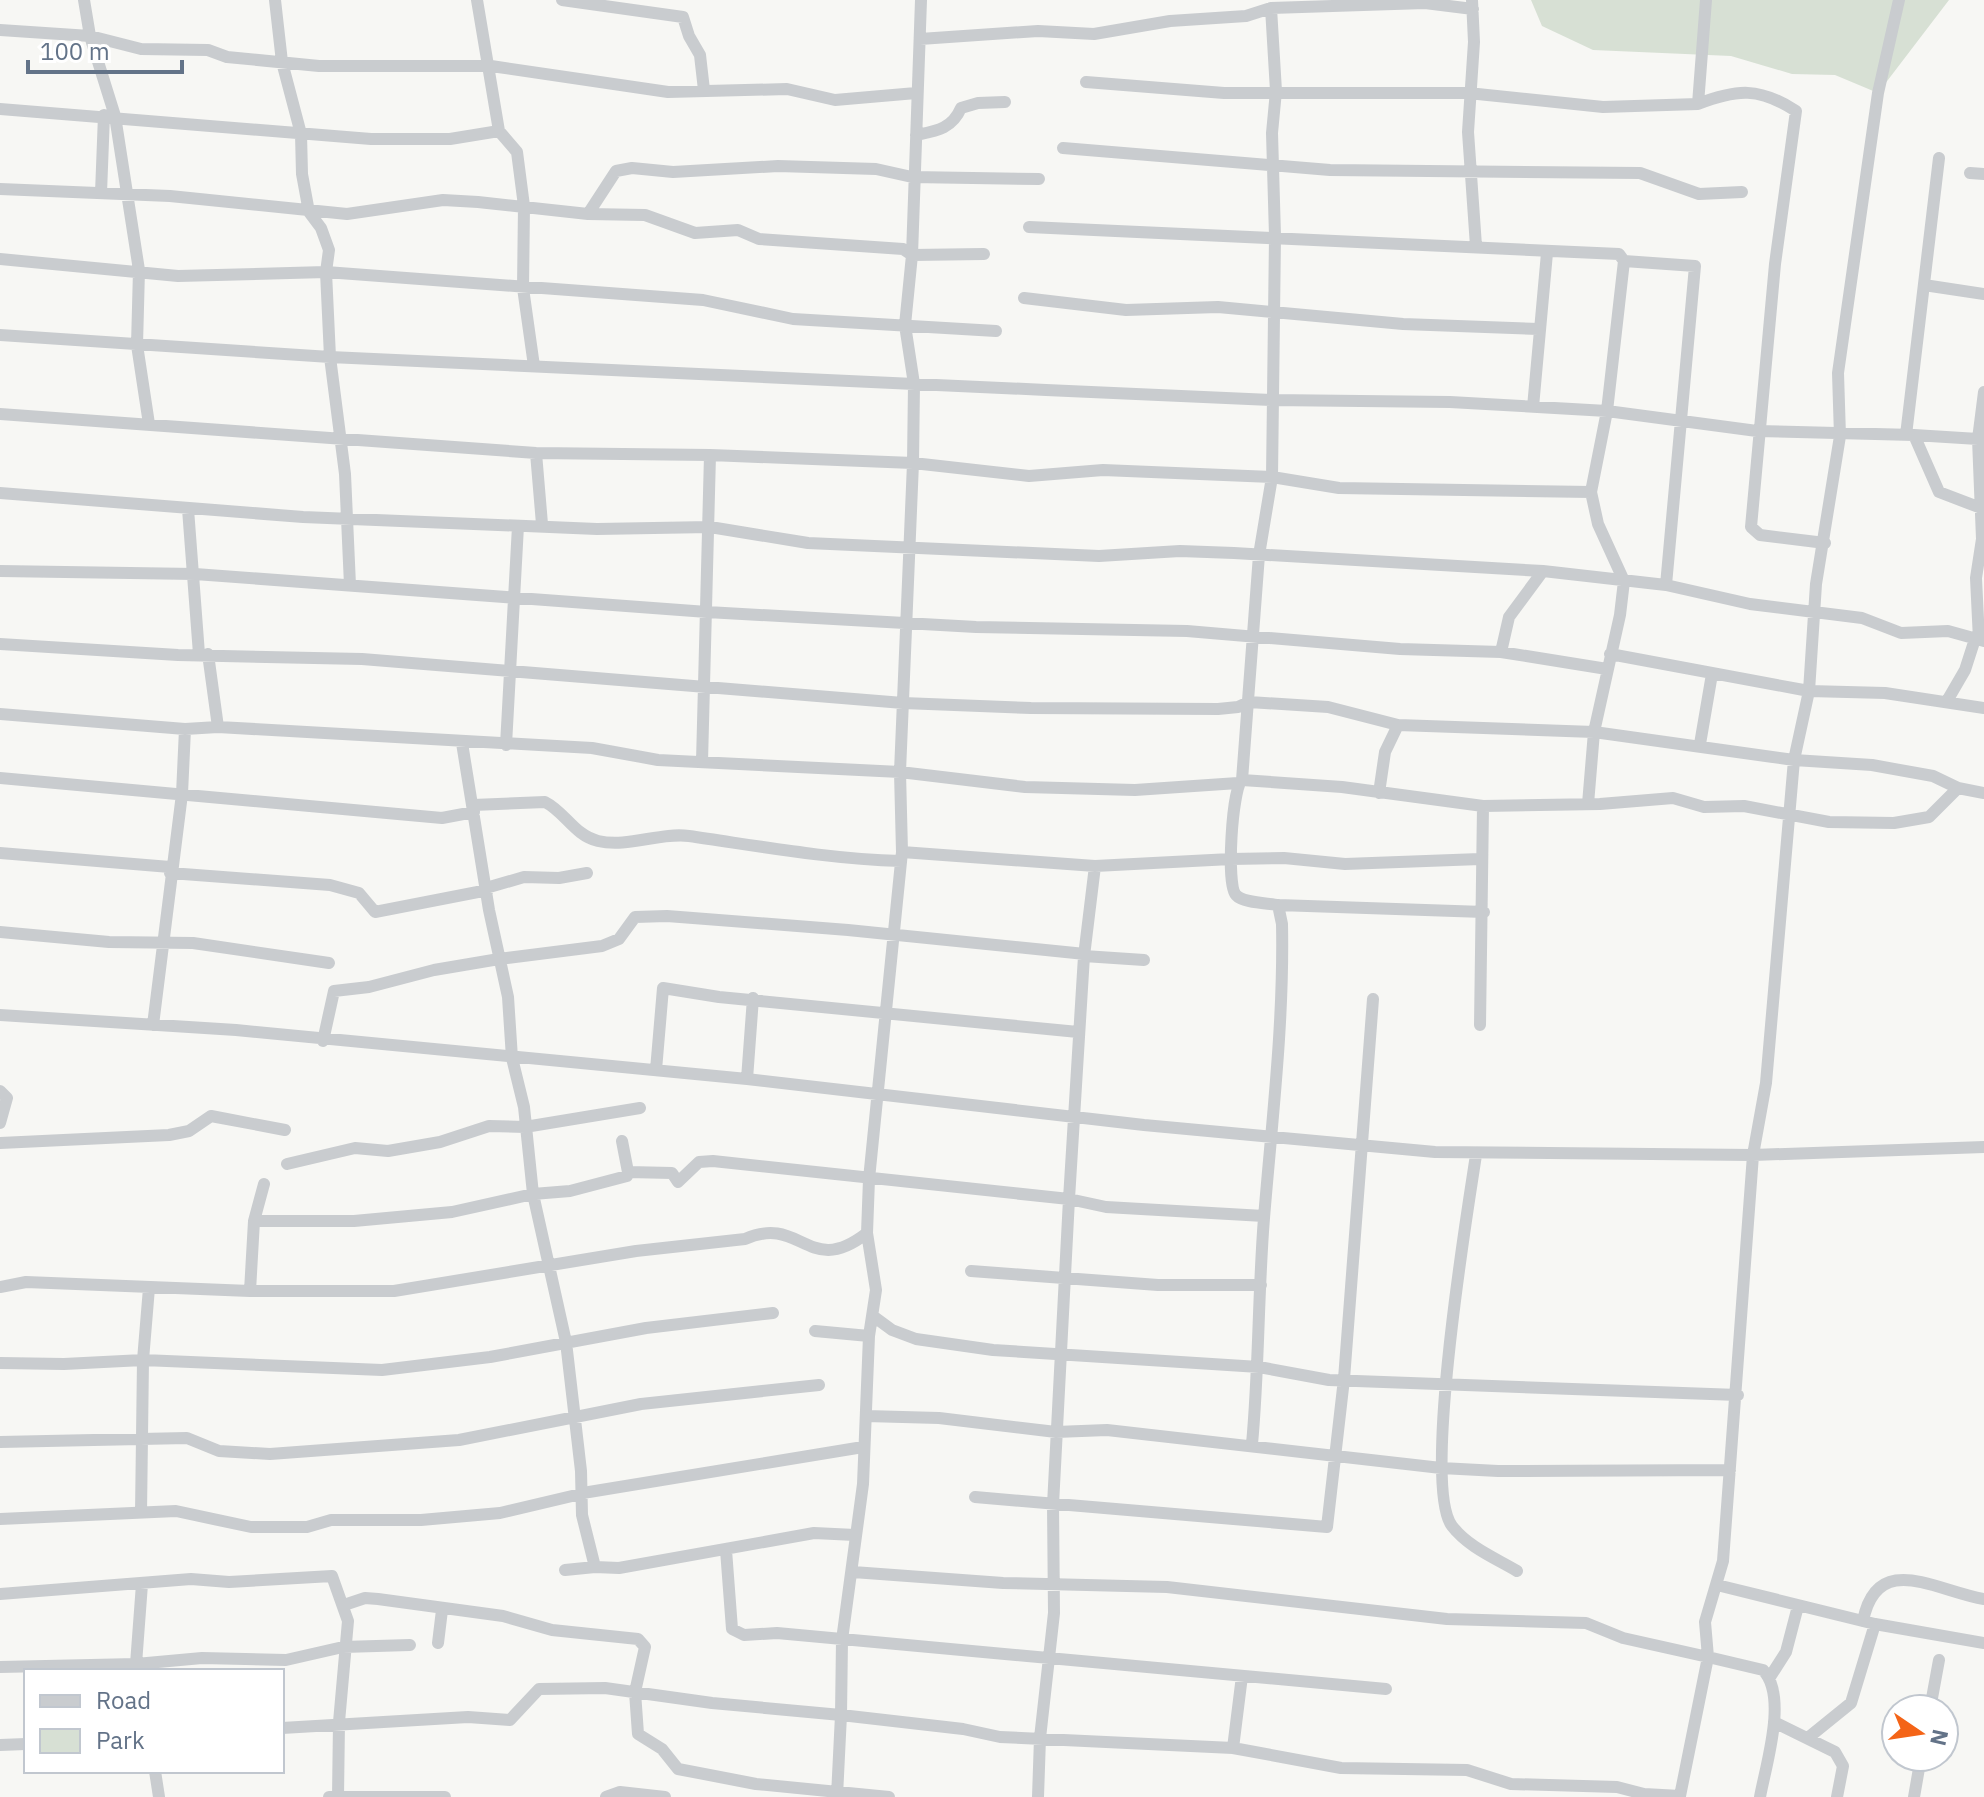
<svg xmlns="http://www.w3.org/2000/svg" width="1984" height="1797" viewBox="0 0 1984 1797" font-family="'IBM Plex Sans',sans-serif">
	<rect width="100%" height="100%" fill="#f7f7f4"/>
	<path fill="#d7e0d4" d="M1531,0H1949L1878,93L1835,75L1792,74L1731,56L1593,50L1542,26Z"/>
	<g fill="none" stroke-linecap="round" stroke-linejoin="round">
		<path stroke="#c9cccf" stroke-width="12" d="M84,0L90,36L115,116L139,270L137,345L149,424
			M275,0L282,62L301,134L302,174L309,212L321,228L329,250L326,272L330,357L345,474L350,585
			M477,0L499,131L517,152L524,206L523,288L534,366
			M562,0L683,17L689,36L700,55L704,90
			M1472,0L1474,42L1468,132L1476,246
			M0,30L90,36L141,49L208,50L227,57L319,66H491L668,92L787,89L835,100L916,93
			M920,39L1038,31L1094,34L1170,21L1246,16L1271,8L1425,3L1473,9
			M1086,82L1224,93H1468L1603,107L1698,104L1706,0
			M1698,104C1737,89 1759,87 1796,111L1775,264L1751,527L1760,535L1825,543
			M0,109L371,139H450L499,131
			M916,135C936,131 952,129 961,108L978,103L1005,102
			M1063,148L1330,170L1640,173L1699,194L1742,192
			M1970,173L1984,174
			M0,189L170,196L347,214L443,200L478,202L588,214L645,215L695,233L738,230L759,239L903,249L912,255L984,254
			M101,193L104,115
			M588,214L616,171L632,168L673,172L778,166L876,169L912,177L1039,179
			M1029,227L1619,254L1624,261L1695,266L1666,585
			M0,259L178,276L326,272L703,300L793,319L996,331
			M1924,285L1984,294
			M1024,298L1126,310L1218,307L1403,324L1538,329
			M0,335L330,357L1046,390L1271,400L1450,402L1607,411L1757,431L1914,435L1939,492L1981,508
			M1984,392L1978,439H1984
			M1533,407L1547,253
			M0,414L536,453L710,455L913,463L1029,476L1103,470L1272,477L1339,488L1591,492L1607,411L1624,261
			M1906,435L1939,158
			M1914,435L1978,439L1982,539L1976,578L1979,640
			M536,453L542,524
			M0,493L303,517L597,529L710,527L808,543L1099,556L1180,551L1234,553L1543,571L1666,585L1750,604L1862,618L1901,633L1948,631L1984,641
			M188,509L199,654
			M0,571L195,574L707,612L976,627L1187,631L1400,649L1501,652L1607,669
			M0,644L178,655L362,659L903,703L1031,708L1218,709L1238,707L1249,702L1328,707L1398,725L1594,732L1794,760L1872,765L1933,776L1958,788L1984,793
			M1501,652L1509,617L1543,571
			M208,654L218,727
			M1610,654L1809,691L1885,693L1984,708
			M1947,701L1965,670L1975,639
			M0,714L185,729L218,727L592,748L658,760L900,772L1025,787L1135,790L1238,783
			M462,743L489,910L508,997L512,1058L524,1107L533,1194L566,1342L581,1471L582,1515L595,1567L619,1568L814,1533L855,1535
			M1700,744L1712,674
			M506,745L518,526
			M702,762L710,455
			M0,778L442,818L474,812
			M1242,780L1342,787L1483,806L1600,804L1673,798L1704,807L1744,806L1829,822L1894,823L1929,817L1958,788
			M1379,793L1385,752L1398,725
			M1588,804L1594,732L1620,615L1624,581L1598,524L1591,492
			M473,805L545,802C565,812 574,835 598,841C628,848 660,832 689,836C759,846 829,859 901,861
			M902,852L1095,866L1231,859L1284,858L1345,864L1480,859
			M0,853L170,867
			M1095,866L1084,956L1144,960
			M170,873L330,885L359,893L375,912L488,890
			M486,888L524,877L559,878L587,873
			M1278,905L1484,912
			M0,932L109,942L193,943L329,963
			M1084,956L1069,1199L1106,1207L1264,1216
			M0,1015L236,1030L747,1079L1144,1125L1435,1152L1753,1155L1984,1147
			M153,1025L182,794L185,729
			M1480,1025L1483,806
			M323,1041L334,991L369,987L434,970L499,959L602,946L619,939L635,917L667,916L848,930L1085,954
			M656,1070L663,988L719,997L1078,1032
			M747,1079L753,998
			M0,1091L7,1098L0,1123
			M622,1141L628,1172L672,1173L678,1182L699,1162L713,1161L1069,1199L1053,1505L1054,1613L1040,1738L1038,1797
			M0,1143L169,1135L189,1131L211,1116L285,1130
			M1476,1155C1467,1214 1422,1486 1452,1526C1468,1547 1495,1558 1517,1571
			M287,1164L355,1148L388,1151L440,1142L489,1126L525,1127L640,1108
			M254,1221H354L452,1212L533,1194L570,1191L627,1176L628,1172
			M971,1271L1158,1285H1261
			M0,1287L26,1282L250,1291H394L636,1251L745,1239C802,1214 808,1279 867,1233
			M250,1291L254,1221L264,1184
			M873,1316L892,1330L916,1339L993,1350L1259,1367L1329,1380L1738,1395
			M815,1331L869,1336
			M0,1363L64,1364L143,1360L382,1370L490,1357L646,1328L773,1313
			M866,1416L939,1418L1056,1432L1107,1430L1441,1468L1498,1471L1730,1470
			M0,1442L187,1438L219,1451L270,1454L459,1440L641,1404L819,1385
			M1252,1444C1259,1369 1258,1293 1264,1218C1272,1120 1284,1022 1282,924L1278,905C1267,903 1243,903 1236,895C1226,885 1232,789 1242,780L1259,555L1272,477L1275,236L1272,133L1276,91L1271,8
			M975,1497L1327,1527L1344,1379L1373,999
			M141,1513L143,1360L149,1288
			M0,1519L176,1511L251,1527H307L331,1520H421L500,1513L589,1492L863,1447
			M726,1550L732,1629L744,1635L777,1633L1386,1689
			M565,1570L595,1567
			M853,1572L1003,1583L1167,1587L1447,1619L1586,1623L1623,1638L1708,1657L1680,1796L1644,1794L1617,1787L1511,1784L1467,1770L1341,1768L1233,1748L1000,1737L963,1729L841,1715L842,1640L863,1484L869,1336L876,1290L867,1233L869,1179L902,852L900,772L913,463L914,384L905,325L912,255L921,0
			M1717,1585L1875,1624L1984,1643
			M0,1594L191,1579L229,1582L332,1576L348,1621L339,1722L338,1797
			M344,1605L365,1598L378,1599L503,1616L552,1630L638,1639L645,1647L635,1692L638,1734L662,1749L678,1769L756,1784L889,1797
			M1863,1621C1877,1550 1936,1591 1984,1599
			M438,1643L442,1610
			M136,1664L142,1584
			M0,1667L136,1664L202,1658L286,1660L343,1647L410,1645
			M1770,1677L1786,1652L1798,1606
			M1930,1709L1939,1660
			M1774,1722L1835,1752L1843,1766L1837,1797
			M282,1728L468,1717L510,1720L539,1689L605,1688L712,1703L841,1715L837,1796
			M1809,1737L1851,1703L1875,1624
			M0,1745L26,1744
			M1233,1748L1242,1676
			M155,1771L159,1797
			M329,1797H445
			M606,1797L620,1792L665,1797
			M1760,1797C1766,1764 1788,1696 1763,1670L1708,1657L1705,1622L1723,1561L1753,1155L1766,1083L1794,760L1809,691L1816,584L1840,436L1838,373L1878,93L1899,0
			M1914,1797L1921,1757"/>
	</g>
	<rect x="24" y="1669" width="260" height="104" fill="#ffffff" stroke="#c1c7cf" stroke-width="2"/>
	<rect x="40" y="1695" width="40" height="12" fill="#c9cccf" stroke="#c1c7cf" stroke-width="2"/>
	<text x="96" y="1709" font-size="24" fill="#637388">Road</text>
	<rect x="40" y="1729" width="40" height="24" fill="#d7e0d4" stroke="#c1c7cf" stroke-width="2"/>
	<text x="96" y="1749" font-size="24" fill="#637388">Park</text>
	<g transform="translate(1920 1733) rotate(103)"><circle r="38" fill="#ffffff" stroke="#c1c7cf" stroke-width="2"/>
	<path d="M0-6L14 30L0 20L-14 30Z" fill="#f46417"/>
	<text y="-12" font-size="22" font-weight="bold" text-anchor="middle" fill="#637388">N</text>
	</g>
	<path d="M28 60v12h154v-12" fill="none" stroke="#637388" stroke-width="4"/>
	<text x="40" y="60" font-size="24" fill="#637388" stroke="#ffffff" stroke-width="6" paint-order="stroke">100 m</text>
</svg>
